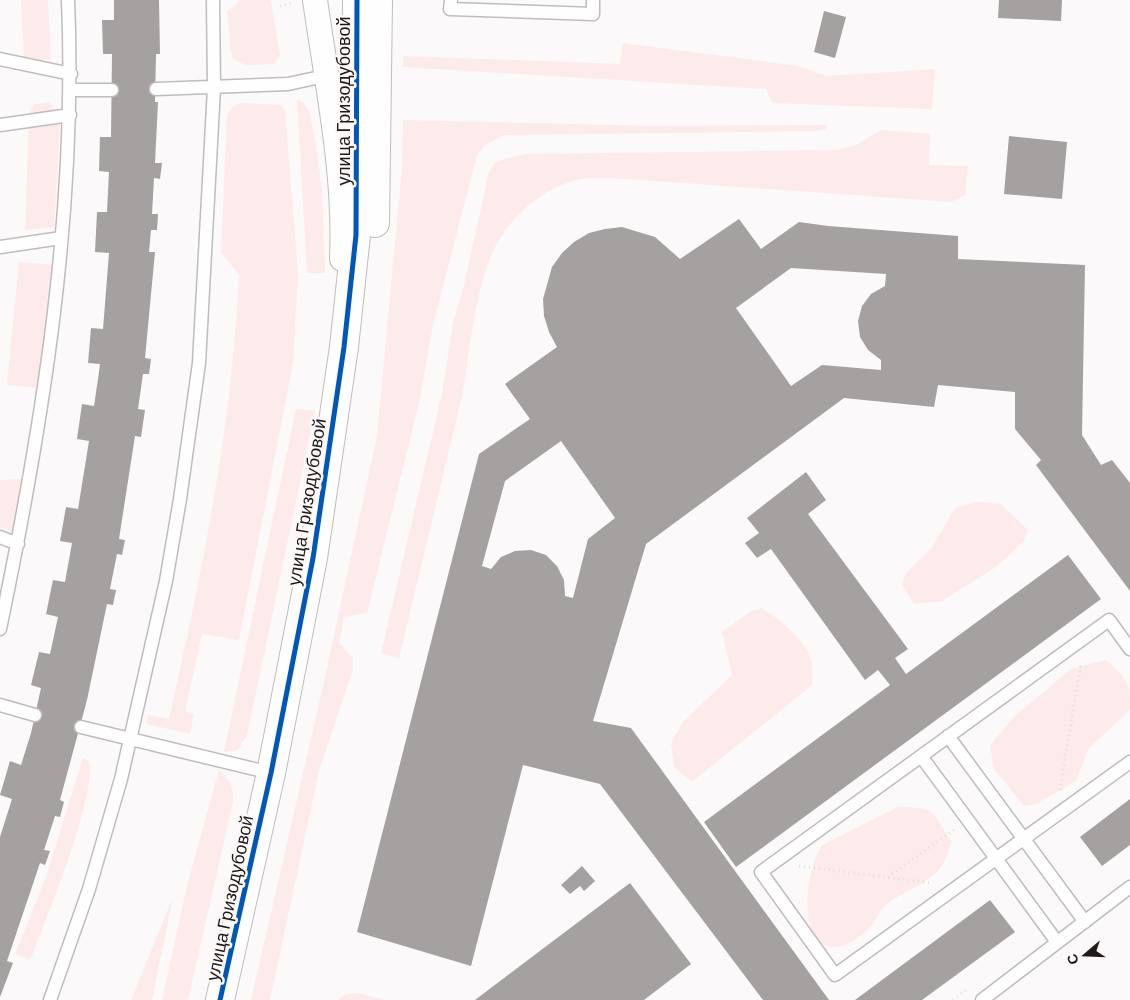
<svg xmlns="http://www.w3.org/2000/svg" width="1130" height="1000" viewBox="0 0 1130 1000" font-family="Barlow,sans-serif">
	<rect width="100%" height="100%" fill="#fbf9f9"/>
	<path fill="#fdebeb" d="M21,0H48L51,59L40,60L24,57Z
		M239,0H271L280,55L274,64L246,65L233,59L231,52L227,11L236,5Z
		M623,43L798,66L827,76L935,69L932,109L772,103L766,89L403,67V56L620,64Z
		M297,99L304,103L309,111L316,145L322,190L325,273H307Z
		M50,102L60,121L54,227L25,230L29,116L34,104Z
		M244,103L281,105L285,110L298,273L293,363L239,640L202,634L185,711L194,714L190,734L147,724L148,715L169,719C202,573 232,426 239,275L221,252L227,116C231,108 234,104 244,103Z
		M403,120L656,126L826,125V129L816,131L505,135L485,145L477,155L433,325L419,403L367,613L344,617L339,643L353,658V669L319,771L270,1000H251L324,682L377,436L402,168Z
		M881,130L930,134L929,165L968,166L965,195L951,202L612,178C602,179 591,177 582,179C542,186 505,221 490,258C475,297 469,351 463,392L399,658L381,653L442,394L453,323L464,285L489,172L494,164L501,160L525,154L837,150L856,145Z
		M19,262L53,265L41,388L7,385Z
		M296,409L315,411L247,735L238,750L224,752Z
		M24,479L15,533L0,527V480Z
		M977,502L1001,504L1028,530L1023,542L996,567L942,601L914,604L902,584L906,573L931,549L955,508Z
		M761,608C774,614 800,637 807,650C813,661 813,674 812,685L692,782L674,767L671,744L682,723L732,675L722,632L750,612Z
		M1106,660C1127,679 1130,681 1130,710L1089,748L1076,781L1036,804L1024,806L994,769L990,745L1014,717L1071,669Z
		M83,758L89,761C97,796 45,922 30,961L15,954L46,877Z
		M219,769C229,780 234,787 233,802L188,1000H162L187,886Z
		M898,807C937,807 932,812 952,842C949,849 947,858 943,864C930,885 903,890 885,906C880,911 876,919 872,925C865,934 845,948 833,947C795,946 807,866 822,845Z
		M173,897L152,1000H131Z
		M357,993L385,1000H337L347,994Z"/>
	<path fill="#a5a1a1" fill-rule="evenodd" d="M114,0H159L160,54H156L155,102H158L155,163H162L160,179L154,178L152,214H158L157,230H151L149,252H155L145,358L151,359L149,374H143L138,409L145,410L141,437L135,436L119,539L125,540L122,555L117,554L110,589L116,590L113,605L107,604L87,700L60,800L64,802L60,817L55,816L44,850L50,851L45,865L40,863L7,961L13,963L0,997V837L12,799L0,795L10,761L21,765L31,733L41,688L31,685L39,652L50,654L58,617L46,614L53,580L65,582L72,543L60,541L66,507L78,509L89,441L77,439L82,404L94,406L98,379L100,364L88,363L91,328L103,329L109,253L95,252L97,212H107L109,172L99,171L100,137H111L112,54H103L102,20H114Z
		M999,0H1062L1061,21L998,18Z
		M824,11L846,17L835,58L814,52Z
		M1009,136L1067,142L1062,199L1004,194Z
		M739,219L761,249L799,222L828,226L958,236V259L1085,265L1082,435L1101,465L1112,460L1130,483V591L1036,465L1041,460L1015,429V392L938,385L934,407L844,398L646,544L593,721L631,728L829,1000H763L600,784L523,765L471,966L357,932L479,454L530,419L505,384L557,347L549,332L544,316L543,299L552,267L562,253L574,242L589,233L605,229L622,227L655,237L680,259ZM791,268L886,274L885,286L871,294L862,306L858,321L860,337L868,350L881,360V370L822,365L791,386L736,308ZM561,441L615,518L588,539L573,598L565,596L564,580L557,566L546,555L531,550L515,551L501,557L491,569L482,566L505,481Z
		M806,472L826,500L808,514L908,649L895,658L906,674L1068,555L1101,599L736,867L704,822L890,685L878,670L865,680L771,549L757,558L745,543L759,533L747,518Z
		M1130,799V845L1102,866L1080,837Z
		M582,866L595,881L584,891L580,886L570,894L561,885Z
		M630,883L691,964L644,1000H475Z
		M990,900L1015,932L922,1000H855Z"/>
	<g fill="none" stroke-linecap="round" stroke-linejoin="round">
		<g stroke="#c1bcbc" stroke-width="15">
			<path id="service" d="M451,0L450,9L593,14V0
				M0,59L71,74
				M156,89L288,84L325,76
				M71,90H112
				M0,125L70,115
				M0,247L61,238
				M0,537L18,544
				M0,629C43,422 77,212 68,0
				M1130,649L1109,620L761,872L835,975L1130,762
				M0,705L35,715
				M81,727L271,773
				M948,736L1085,922
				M921,756L1057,942
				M50,1000L89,889L121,779L166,581L180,499L199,363L214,88L213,0
				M982,1000L1130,887"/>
		</g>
		<g stroke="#c1bcbc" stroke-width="26">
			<path id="minor" d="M315,0C327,85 346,173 342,259"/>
		</g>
		<g stroke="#c1bcbc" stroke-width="30">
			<path id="tertiary" d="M375,223L378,0
				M220,1000L271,773L313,558L344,347L356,235L357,0"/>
		</g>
		<path stroke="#dfdede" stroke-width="3" stroke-dasharray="1 4" stroke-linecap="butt" d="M280,6L292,3
			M1060,790L1081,663
			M799,866L932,883
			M888,877L954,830
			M953,1000L966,990"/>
		<use href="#service" stroke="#fefefe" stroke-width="12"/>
		<use href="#minor" stroke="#fefefe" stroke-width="24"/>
		<use href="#tertiary" stroke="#fefefe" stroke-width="28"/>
		<g stroke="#fcf8f8" stroke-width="8">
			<path id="cycleway" d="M220,1000L271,773L313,558L344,347L356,235L357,0"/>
		</g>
		<use href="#cycleway" stroke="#0057b8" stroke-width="5"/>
	</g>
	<g text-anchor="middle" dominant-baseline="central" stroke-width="5" stroke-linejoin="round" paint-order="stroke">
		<g font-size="18" fill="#1f1918" stroke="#fcf8f8">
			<text transform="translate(343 101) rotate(-90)">улица Гризодубовой</text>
			<text transform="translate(306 502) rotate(-81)">улица Гризодубовой</text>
			<text transform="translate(229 898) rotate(-78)">улица Гризодубовой</text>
		</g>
	</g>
	<g transform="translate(1085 955) rotate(251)" stroke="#fcf8f8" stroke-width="4" paint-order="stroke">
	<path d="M0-4L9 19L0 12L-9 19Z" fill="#1f1918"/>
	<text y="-8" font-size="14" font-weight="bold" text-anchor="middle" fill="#1f1918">С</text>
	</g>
</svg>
